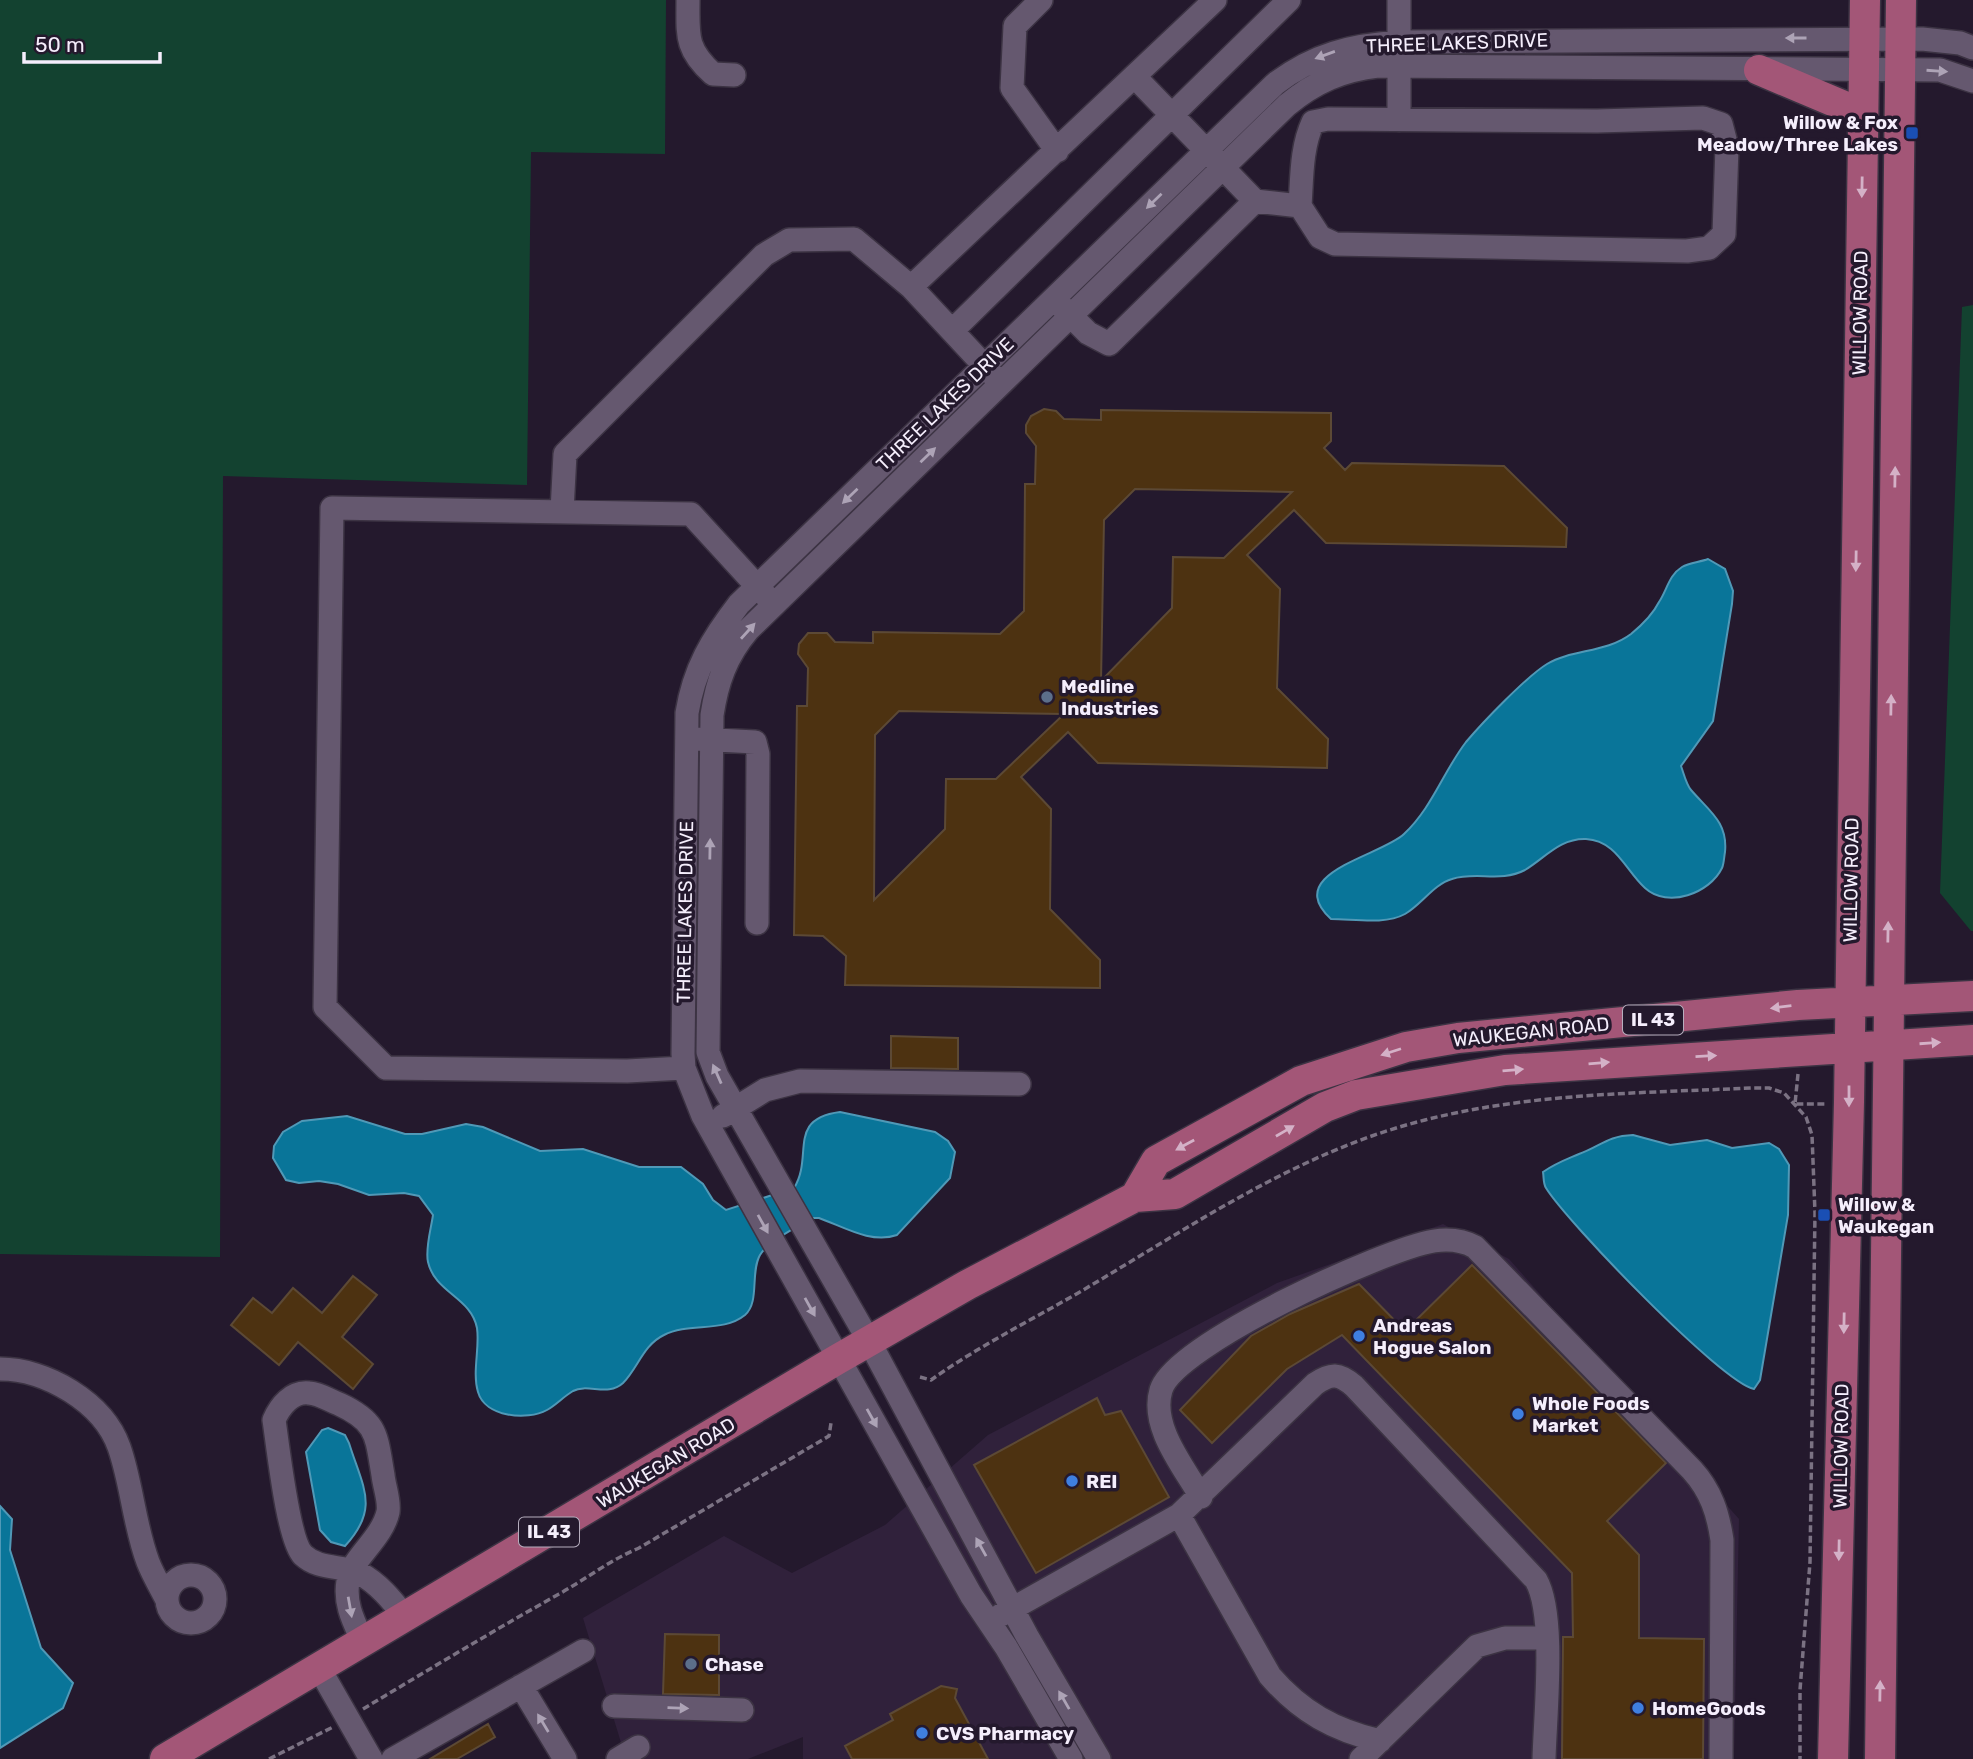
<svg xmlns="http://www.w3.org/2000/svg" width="1973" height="1759" viewBox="0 0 1973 1759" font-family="Rubik,sans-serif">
	<rect width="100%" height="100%" fill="#24192d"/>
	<path fill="#30213b" d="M1443,1224L1509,1259L1739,1519L1734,1759H803V1737L748,1759H626L583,1618L724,1536L792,1573L885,1525L988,1435L1277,1283Z"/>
	<path fill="#134230" d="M0,0H666L665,154L531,152L527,485L223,476L220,1257L0,1254Z
		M1973,305V931H1971L1940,893L1962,307Z"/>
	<path fill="#097599" stroke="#5099b7" stroke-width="2" d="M1708,559L1725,569L1733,591L1732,604L1713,721L1681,766C1684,774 1686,784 1691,790C1709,811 1728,822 1725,852C1724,857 1724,864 1722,868C1710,893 1668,909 1645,888C1625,870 1617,841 1586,839C1560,838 1545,858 1525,870C1500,883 1477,871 1452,879C1434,884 1421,905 1405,914C1385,925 1354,919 1331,919C1281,873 1381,856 1404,834C1432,808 1443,772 1466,742C1482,723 1526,677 1547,664C1572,649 1606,653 1631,634C1642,625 1653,614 1659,602C1667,590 1669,575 1682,567C1689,563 1700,562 1708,559Z
		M840,1112L935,1132L948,1141L955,1152L950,1178L897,1235C871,1244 844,1227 819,1218H811C797,1228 769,1240 760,1255C750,1272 760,1302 745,1315C723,1333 689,1322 664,1335C643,1345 638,1368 623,1383C608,1397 588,1383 573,1391C563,1397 556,1405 547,1410C527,1421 485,1417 478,1392C472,1372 480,1348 477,1328C471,1297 435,1293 428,1262C425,1249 431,1229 433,1215L419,1196L404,1193L369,1195L338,1184L319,1181L299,1183L286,1180L273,1158L274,1146L283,1132L302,1121L347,1116L405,1134H422L466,1124L483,1127L540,1151L583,1149L639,1167H681L703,1184L713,1200L726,1210L794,1188C814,1156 786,1119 840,1112Z
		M1633,1135L1670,1145L1707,1140L1732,1148L1769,1143L1779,1149L1789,1165L1788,1215L1760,1380L1754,1389C1721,1382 1567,1222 1546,1188C1543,1183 1544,1178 1543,1172C1556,1163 1565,1160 1579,1154C1601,1146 1607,1136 1633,1135Z
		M328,1428L345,1435L349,1443C363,1488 380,1508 345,1546L331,1542L320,1530L306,1452L322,1430Z
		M0,1506L12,1519L10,1550L41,1648L73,1683L63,1708L0,1748Z"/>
	<path fill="#4d3211" stroke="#5c4935" stroke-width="2" fill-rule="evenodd" d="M1044,409L1056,411L1064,419L1101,420V410L1331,413V441L1324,448L1345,470L1352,463L1504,466L1567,528L1566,547L1326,543L1294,510L1247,555L1280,589L1277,688L1328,739L1327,768L1098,763L1068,732L1021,777L1051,809L1050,909L1100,960V988L845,985L846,956L823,936L794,935L797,706H807L808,668L798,654L799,644L808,633H827L835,642L873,643V632L1000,634L1024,611L1025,484H1035L1036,446L1026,433V425L1031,416ZM1135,489L1292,492L1224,558L1173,557L1172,608L1101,681L1104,520ZM899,711L1064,714L996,779H946L945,829L874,900L875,735Z
		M891,1036L958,1038V1069L891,1068Z
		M1472,1265L1666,1463L1607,1521L1639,1555V1638L1704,1639L1703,1759H1562L1563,1637H1573L1572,1573L1342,1335L1287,1369L1212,1443L1180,1410L1251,1336L1290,1314L1359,1284L1405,1331Z
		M353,1276L377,1295L342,1337L373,1364L353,1389L298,1342L279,1365L231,1325L253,1298L272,1313L293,1288L322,1313Z
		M1097,1398L1105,1415L1121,1411L1169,1497L1036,1573L974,1465Z
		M665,1634L719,1635V1695L663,1694Z
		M941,1686L957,1689L955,1698L988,1759H852L845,1746L893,1720L890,1714Z
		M488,1724L495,1737L457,1759H430Z"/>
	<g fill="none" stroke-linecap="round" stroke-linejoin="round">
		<g stroke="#3c3343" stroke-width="26">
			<path id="minor" d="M688,0C688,35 685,49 713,74L734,75
				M1041,0L1015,26L1012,88L1057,151
				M1135,77L1255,201L1300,206L1320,237L1335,244L1687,251L1709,248L1724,234L1727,147L1721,124L1703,118L1597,121L1328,119L1313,122C1301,148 1302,177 1300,206
				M1399,120V0
				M911,287L994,376
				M1061,306L1088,333L1109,344L1255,201
				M952,331L1289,0
				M562,511L565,454L764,255L789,240L854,239L911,287L1215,0
				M697,739L755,742L758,754L757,923
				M684,1068L627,1071L386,1068L325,1007L332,508L691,514L767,597
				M723,1116L765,1090L800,1081L1019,1084
				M0,1369C46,1369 103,1402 119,1447C132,1484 134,1525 148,1562C153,1575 161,1588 167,1600
				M1201,1497C1184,1467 1150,1427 1161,1390C1174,1345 1384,1249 1434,1241C1448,1239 1462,1240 1475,1247L1692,1470C1711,1491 1718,1513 1722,1540L1721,1759
				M1179,1515L1270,1676C1301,1712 1334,1730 1380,1741
				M167 1599a24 24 0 1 1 48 0a24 24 0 1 1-48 0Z
				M1001,1615L1179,1515L1315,1384C1331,1373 1339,1373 1354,1386L1536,1580C1556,1615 1545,1716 1544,1759
				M363,1642C354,1622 344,1604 348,1581C351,1559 382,1539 388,1512C390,1501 384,1486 383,1475C376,1435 378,1422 339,1404C328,1400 321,1394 309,1393C292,1391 280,1406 274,1420C278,1446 288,1540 303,1555C319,1570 341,1565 359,1573C378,1583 392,1600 405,1617
				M319,1668L371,1759
				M521,1686L565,1759
				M614,1706L742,1710
				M393,1759L583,1651
				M618,1759L638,1747
				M1071,1759L1006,1647L971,1595L703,1116L684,1068L683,1054L687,713C694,669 712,639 739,604L1275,84C1314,54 1352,45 1401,42L1922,39L1960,43L1973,48
				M1099,1759L1027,1636L869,1341L717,1076L708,1052L712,715C717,682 726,656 748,630L1287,105C1315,82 1342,70 1378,66L1940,70L1973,81
				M1361,1759L1477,1646L1505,1638H1546"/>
		</g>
		<g stroke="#3c3343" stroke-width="33">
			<path id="major" d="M1759,70L1863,114
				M1135,1197L1156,1161L1301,1081L1406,1047L1458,1038L1798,1005L1973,996
				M165,1759L838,1359L967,1285L1135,1197L1175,1194L1325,1107L1356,1095L1505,1070L1973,1040
				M1833,1759L1849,1102L1865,0
				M1880,1759L1901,0"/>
		</g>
		<path stroke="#7b7283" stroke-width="3.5" stroke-dasharray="7 3.5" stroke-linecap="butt" d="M1798,1074L1795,1104H1827
			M920,1377L931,1380C983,1343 1040,1316 1095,1283C1201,1220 1304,1150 1425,1120C1530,1093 1644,1093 1751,1088H1769L1784,1093L1806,1117L1812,1135L1815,1213L1810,1562L1800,1690V1759
			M363,1709C428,1670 493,1631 559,1594C586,1579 610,1560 639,1548L829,1436L831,1423
			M269,1759L333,1727"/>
		<use href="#minor" stroke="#65586f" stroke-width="23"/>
		<use href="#major" stroke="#a35677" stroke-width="30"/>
	</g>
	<defs><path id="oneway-solid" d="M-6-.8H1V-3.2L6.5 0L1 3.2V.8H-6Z" transform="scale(1.75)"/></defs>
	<g fill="#ada3b6">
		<use href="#oneway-solid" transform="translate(1796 38) rotate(-180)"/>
		<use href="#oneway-solid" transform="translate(1325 55) rotate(160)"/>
		<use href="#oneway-solid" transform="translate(1937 71) rotate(4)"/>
		<use href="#oneway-solid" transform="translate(1154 201) rotate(136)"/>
		<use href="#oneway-solid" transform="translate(928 455) rotate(-44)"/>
		<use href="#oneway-solid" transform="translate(850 496) rotate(136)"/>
		<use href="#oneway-solid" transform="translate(748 631) rotate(-48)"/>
		<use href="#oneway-solid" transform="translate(710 849) rotate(-89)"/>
		<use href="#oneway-solid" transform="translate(717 1074) rotate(-114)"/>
		<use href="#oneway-solid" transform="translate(763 1224) rotate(61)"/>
		<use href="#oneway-solid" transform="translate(810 1307) rotate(61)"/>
		<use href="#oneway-solid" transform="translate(872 1418) rotate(61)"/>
		<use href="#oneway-solid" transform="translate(981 1547) rotate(-119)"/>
		<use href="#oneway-solid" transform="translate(350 1607) rotate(80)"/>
		<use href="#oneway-solid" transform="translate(1064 1700) rotate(-120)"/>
		<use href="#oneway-solid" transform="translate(678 1708) rotate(2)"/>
		<use href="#oneway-solid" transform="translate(543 1723) rotate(-121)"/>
	</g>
	<g fill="#d4b1c7">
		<use href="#oneway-solid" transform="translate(1862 187) rotate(91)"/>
		<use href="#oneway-solid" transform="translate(1895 477) rotate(-89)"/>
		<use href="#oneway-solid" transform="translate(1856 561) rotate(91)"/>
		<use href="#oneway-solid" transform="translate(1891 705) rotate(-89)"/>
		<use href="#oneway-solid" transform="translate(1888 932) rotate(-89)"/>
		<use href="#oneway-solid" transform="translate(1781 1007) rotate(173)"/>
		<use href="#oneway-solid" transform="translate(1930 1043) rotate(-4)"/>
		<use href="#oneway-solid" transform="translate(1391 1052) rotate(162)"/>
		<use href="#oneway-solid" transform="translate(1706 1056) rotate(-3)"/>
		<use href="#oneway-solid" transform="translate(1599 1063) rotate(-5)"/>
		<use href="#oneway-solid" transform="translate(1513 1070) rotate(-5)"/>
		<use href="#oneway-solid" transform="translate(1849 1096) rotate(90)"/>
		<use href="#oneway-solid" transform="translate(1285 1131) rotate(-30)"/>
		<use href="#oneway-solid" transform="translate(1185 1145) rotate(151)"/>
		<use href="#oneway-solid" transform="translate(1844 1323) rotate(91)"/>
		<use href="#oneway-solid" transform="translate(1839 1550) rotate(91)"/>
		<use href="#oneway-solid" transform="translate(1880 1691) rotate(-89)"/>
	</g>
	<g fill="#1a4fb4" stroke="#24192d" stroke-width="2.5">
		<rect x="1905" y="126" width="14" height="14" rx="3.5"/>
		<rect x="1817" y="1208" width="14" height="14" rx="3.5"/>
	</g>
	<g fill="#5c6f8a" stroke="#24192d" stroke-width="2.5">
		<circle cx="1047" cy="697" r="7"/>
		<circle cx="691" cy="1664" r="7"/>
	</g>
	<g fill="#3f7fe0" stroke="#24192d" stroke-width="2.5">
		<circle cx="1359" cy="1336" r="7"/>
		<circle cx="1518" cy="1414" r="7"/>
		<circle cx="1072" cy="1481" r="7"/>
		<circle cx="1638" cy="1708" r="7"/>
		<circle cx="922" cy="1733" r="7"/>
	</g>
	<g text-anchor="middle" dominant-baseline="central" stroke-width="7" stroke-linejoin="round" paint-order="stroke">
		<g fill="#24192d" stroke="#b6aebe" stroke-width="2">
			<rect x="1623" y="1005.5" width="60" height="29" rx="5"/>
			<rect x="519" y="1517.5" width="60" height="29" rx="5"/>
		</g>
		<g font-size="18" font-weight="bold" fill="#f5eefc">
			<text x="1653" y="1020">IL 43</text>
			<text x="549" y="1532">IL 43</text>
		</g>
		<g font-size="19" fill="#f5eefc" stroke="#24192d">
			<text transform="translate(1457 43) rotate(-2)">THREE LAKES DRIVE</text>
			<text transform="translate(1860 313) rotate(-89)">WILLOW ROAD</text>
			<text transform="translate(945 404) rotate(-44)">THREE LAKES DRIVE</text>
			<text transform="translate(1851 880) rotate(-89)">WILLOW ROAD</text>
			<text transform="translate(685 912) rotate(-89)">THREE LAKES DRIVE</text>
			<text transform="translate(1531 1032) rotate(-6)">WAUKEGAN ROAD</text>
			<text transform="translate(1841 1446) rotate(-89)">WILLOW ROAD</text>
			<text transform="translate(666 1463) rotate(-31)">WAUKEGAN ROAD</text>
		</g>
		<g font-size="19" font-weight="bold" fill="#f5eefc" stroke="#24192d" text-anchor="start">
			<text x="1898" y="122" text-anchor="end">Willow &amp; Fox<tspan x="1898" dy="22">Meadow/Three Lakes</tspan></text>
			<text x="1061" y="686">Medline<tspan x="1061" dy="22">Industries</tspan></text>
			<text x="1838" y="1204">Willow &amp;<tspan x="1838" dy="22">Waukegan</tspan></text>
			<text x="1373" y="1325">Andreas<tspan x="1373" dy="22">Hogue Salon</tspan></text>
			<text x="1532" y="1403">Whole Foods<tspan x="1532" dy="22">Market</tspan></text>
			<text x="1086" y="1481">REI</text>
			<text x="705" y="1664">Chase</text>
			<text x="1652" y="1708">HomeGoods</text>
			<text x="936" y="1733">CVS Pharmacy</text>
		</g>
	</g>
	<path d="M24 52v10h136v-10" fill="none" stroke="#f5eefc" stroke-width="3.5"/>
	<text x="35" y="52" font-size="21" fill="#f5eefc" stroke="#24192d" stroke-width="5" paint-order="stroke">50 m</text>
</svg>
